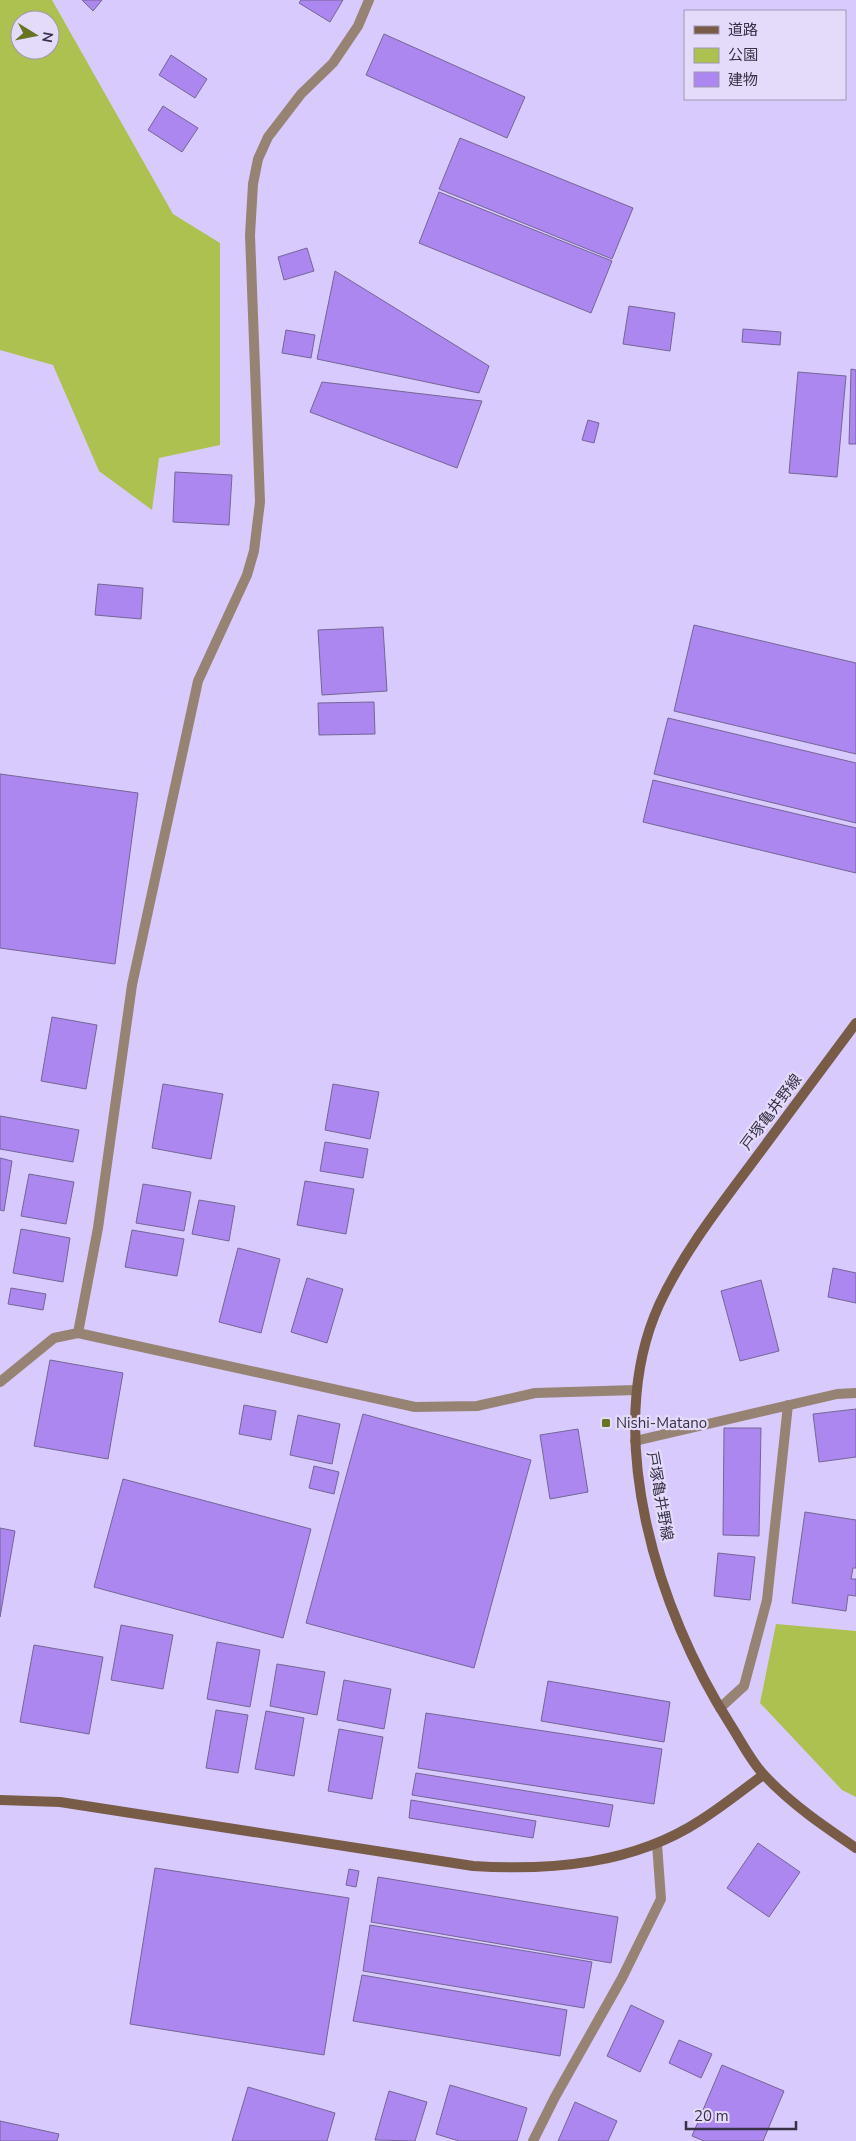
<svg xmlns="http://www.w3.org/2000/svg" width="856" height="2141" viewBox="0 0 856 2141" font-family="'Nunito Sans','Noto Sans JP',sans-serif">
	<rect width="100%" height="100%" fill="#d9cafe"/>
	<path fill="#acc150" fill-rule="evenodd" d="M0,0H52L173,214L220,243V445L159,458L152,510L99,471L53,365L0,350ZM20,20H50V50H20Z
		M776,1624L856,1631V1797L842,1790L760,1703Z"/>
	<path fill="#ac87f0" stroke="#746694" d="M82,0H102L93,11Z
		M301,0H343L330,22L299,3Z
		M384,34L525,97L507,138L366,75Z
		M171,55L207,79L195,98L159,75Z
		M163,106L198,128L182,152L148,130Z
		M460,138L633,208L612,259L439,189Z
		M439,192L612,261L591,313L419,243Z
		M307,248L314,271L284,280L278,257Z
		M335,271L489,366L479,393L317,359Z
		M629,306L675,313L670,351L623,344Z
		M743,329L781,332L780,345L742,342Z
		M286,330L315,335L311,358L282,353Z
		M851,369L856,370V444H849Z
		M798,372L846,376L837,477L789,473Z
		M322,382L482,401L457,468L310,412Z
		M588,420L599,423L594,443L582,440Z
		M175,472L232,475L229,525L173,522Z
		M98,584L143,588L141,619L95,615Z
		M694,625L856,663V754L674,711Z
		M383,627L387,691L322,695L318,630Z
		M374,702L375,734L319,735L318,703Z
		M668,718L856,763V823L654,774Z
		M0,774L138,793L115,964L0,948Z
		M653,780L856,828V873L643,822Z
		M52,1017L97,1025L86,1089L41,1081Z
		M163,1084L223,1094L211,1159L152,1148Z
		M333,1084L379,1092L370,1139L325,1130Z
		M0,1116L79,1130L73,1162L0,1149Z
		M325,1142L368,1149L363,1178L320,1171Z
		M0,1158L12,1161L4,1211L0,1210Z
		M29,1174L74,1182L66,1224L21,1216Z
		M305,1181L354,1189L346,1234L297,1225Z
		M143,1184L191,1192L184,1231L136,1223Z
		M199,1200L235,1206L229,1241L192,1234Z
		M21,1229L70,1238L63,1282L13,1273Z
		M132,1230L184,1239L177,1276L125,1267Z
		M238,1248L280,1259L261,1333L219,1322Z
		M833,1268L856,1273V1303L828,1297Z
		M307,1278L343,1289L327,1343L291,1332Z
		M761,1280L779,1351L740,1361L721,1291Z
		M11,1288L46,1294L43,1310L8,1304Z
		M50,1360L123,1373L108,1459L34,1446Z
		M244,1405L276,1411L271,1440L239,1434Z
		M856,1409V1457L819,1462L813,1414Z
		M363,1414L531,1460L474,1668L306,1623Z
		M298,1415L340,1424L332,1464L290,1455Z
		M724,1428H761L759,1536L723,1535Z
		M578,1429L588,1492L550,1499L540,1435Z
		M314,1466L339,1472L334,1494L309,1488Z
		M123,1479L311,1529L283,1638L94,1587Z
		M805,1512L856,1520V1568H853L851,1579H856V1596L848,1595L846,1611L792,1603Z
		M0,1528L15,1531L0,1617Z
		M718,1553L755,1557L750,1600L714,1596Z
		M121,1625L173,1635L163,1689L111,1680Z
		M217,1642L260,1650L250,1707L207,1699Z
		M34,1645L103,1657L89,1734L20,1722Z
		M277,1664L325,1672L317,1715L270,1706Z
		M344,1680L391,1689L384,1729L337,1720Z
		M548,1681L670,1702L664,1742L541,1721Z
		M216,1710L248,1715L238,1773L206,1768Z
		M266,1711L304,1718L294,1776L255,1769Z
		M426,1713L662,1749L654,1804L418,1768Z
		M339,1729L383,1737L372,1799L328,1791Z
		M416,1773L613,1805L609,1827L412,1795Z
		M411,1800L536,1821L533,1838L409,1818Z
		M758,1843L800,1872L769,1917L727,1888Z
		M155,1868L349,1898L324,2055L130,2024Z
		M349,1869L359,1871L356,1887L346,1885Z
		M378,1877L618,1917L611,1963L371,1922Z
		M370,1925L592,1962L584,2008L363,1971Z
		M362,1975L567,2010L560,2056L353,2021Z
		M631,2005L664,2021L640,2072L607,2056Z
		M679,2040L712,2054L701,2078L669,2063Z
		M722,2065L784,2091L763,2141H704L692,2136Z
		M450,2085L527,2108L517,2141H459L436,2134Z
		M248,2087L335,2113L327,2141H232Z
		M389,2091L427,2102L415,2141L375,2140Z
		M575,2102L617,2121L608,2141H558Z
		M0,2121L59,2134L57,2141H0Z"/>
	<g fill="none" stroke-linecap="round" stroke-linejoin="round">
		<path stroke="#978374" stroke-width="10" d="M78,1333L415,1407L477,1406L535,1393L636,1390
			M0,1382L54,1338L78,1333L98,1228L132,985L198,681L247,575L254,551L260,502L250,235L253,184L258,159L268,137L301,94L333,63L358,26L369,0
			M635,1441L837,1394L856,1393
			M720,1708L744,1686L767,1600L788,1405
			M533,2141L555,2097L622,1978L661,1899L657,1844"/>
		<path stroke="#785c47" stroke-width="10" d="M856,1023C820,1071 785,1119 749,1167C716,1211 682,1255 659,1305C601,1433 658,1612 730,1724C741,1741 751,1762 765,1776C791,1804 825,1827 856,1848
			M0,1800L60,1802L473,1866C551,1871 634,1864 701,1820C723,1806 743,1790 763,1775"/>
	</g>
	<rect fill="#677521" stroke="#e4dbfb" stroke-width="2" x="601" y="1418" width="10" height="10" rx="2.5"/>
	<g text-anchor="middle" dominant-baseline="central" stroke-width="4.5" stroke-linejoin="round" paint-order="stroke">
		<g font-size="15" fill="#383246" stroke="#e4dbfb">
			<text transform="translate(771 1112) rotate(-53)">戸塚亀井野線</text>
			<text transform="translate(660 1496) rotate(80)">戸塚亀井野線</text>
		</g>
		<g font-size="15" fill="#383246" stroke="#e4dbfb" text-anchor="start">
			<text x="616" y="1423">Nishi-Matano</text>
		</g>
	</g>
	<rect x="684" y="10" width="162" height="90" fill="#e4dbfb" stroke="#9f97b3"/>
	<rect x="694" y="26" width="25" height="8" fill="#785c47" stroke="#9f97b3"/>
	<text x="728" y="35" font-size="15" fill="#383246">道路</text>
	<rect x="694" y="48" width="25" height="15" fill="#acc150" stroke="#9f97b3"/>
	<text x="728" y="60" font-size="15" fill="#383246">公園</text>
	<rect x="694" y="72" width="25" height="15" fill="#ac87f0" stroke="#9f97b3"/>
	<text x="728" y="85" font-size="15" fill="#383246">建物</text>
	<g transform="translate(35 35) rotate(100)"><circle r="24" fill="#e4dbfb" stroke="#9f97b3"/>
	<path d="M0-4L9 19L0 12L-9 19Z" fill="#677521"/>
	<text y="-8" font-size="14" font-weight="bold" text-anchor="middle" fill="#383246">N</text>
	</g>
	<path d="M686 2121v8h110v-8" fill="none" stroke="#383246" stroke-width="2.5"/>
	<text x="694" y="2121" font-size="15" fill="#383246" stroke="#e4dbfb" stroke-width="4" paint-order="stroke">20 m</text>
</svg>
